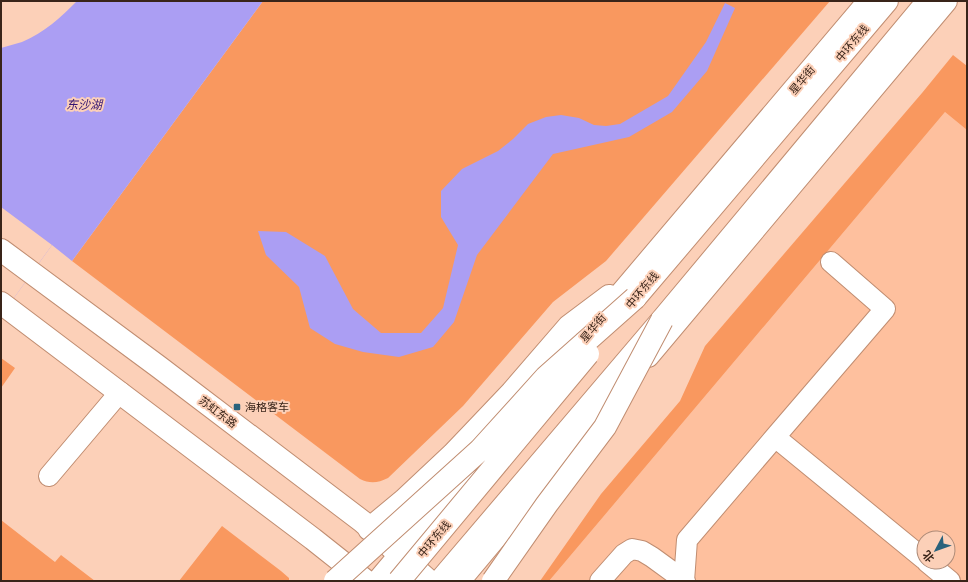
<svg xmlns="http://www.w3.org/2000/svg" width="968" height="582" viewBox="0 0 968 582" font-family="Montserrat,'Noto Sans SC',sans-serif">
	<rect width="100%" height="100%" fill="#fcd0b8"/>
	<path fill="#fec09e" fill-rule="evenodd" d="M945,112L967,130V581H549ZM924,538H948V562H924Z"/>
	<path fill="#f9985f" d="M263,1H830L606,261L553,302L463,406L388,478C378,483 370,484 360,479L72,261Z
		M953,55L967,66V130L945,112L549,581H540L601,494L680,401L705,346L922,93Z
		M1,358L15,368L1,388Z
		M1,520L55,562L61,555L95,581H1Z
		M222,526L281,571L289,578V581H179Z"/>
	<path fill="#ab9ef3" d="M77,1H263L72,261L52,245L1,316V48C8,46 15,44 22,42C44,33 61,17 77,1Z
		M725,3L735,8L707,71L672,112L629,137L553,154L477,255L454,322L433,347L399,357L363,352L335,344L310,328L299,287L266,255L258,231L286,232L325,256L353,309L381,333H421L443,308L458,245L441,217V191L462,169L498,151L513,139L528,124L546,117L561,115L579,118L594,125L606,126L620,124L668,96L706,42Z"/>
	<path fill="#fcd0b8" d="M881,1H961L967,6V40L953,55L944,48L942,49L940,48L882,3Z
		M1,207L52,245L1,316Z"/>
	<g fill="none" stroke-linecap="round" stroke-linejoin="round">
		<g stroke="#c08d71" stroke-width="22">
			<path id="minor" d="M775,437L924,559
				M49,476L120,392
				M927,562L950,581
				M600,581L624,554L632,549L642,551L652,557L685,581
				M684,581L687,540L775,437L885,309L831,262"/>
		</g>
		<g stroke="#c08d71" stroke-width="24">
			<path id="major" d="M1,250L159,367L363,522L429,581
				M1,303L313,539L366,581
				M597,322L869,1
				M648,356L946,1
				M369,529L404,500L453,454L512,392L569,326L609,296
				M378,581L483,457
				M459,581L618,391"/>
		</g>
		<g stroke="#c08d71" stroke-width="24">
			<path id="highway" d="M635,298L887,1
				M440,581L662,320L928,1"/>
		</g>
		<use href="#minor" stroke="#fff" stroke-width="20"/>
		<use href="#major" stroke="#fff" stroke-width="22"/>
		<use href="#highway" stroke="#fff" stroke-width="22"/>
		<g stroke="#c08d71" stroke-width="24" stroke-linecap="butt">
			<path id="highway-bridge" d="M335,581L480,450L546,377L635,298
				M399,581L588,354
				M493,581L547,504L605,427L662,320"/>
		</g>
		<use href="#highway-bridge" stroke="#fff" stroke-width="22"/>
	</g>
	<rect fill="#29627c" stroke="#fcd0b8" stroke-width="1.5" x="233" y="403" width="8" height="8" rx="2"/>
	<g text-anchor="middle" dominant-baseline="central" stroke-width="4" stroke-linejoin="round" paint-order="stroke">
		<g font-size="11" fill="#392419" stroke="#fcd0b8">
			<text transform="translate(852 43) rotate(-50)">中环东线</text>
			<text transform="translate(802 80) rotate(-50)">星华街</text>
			<text transform="translate(642 290) rotate(-50)">中环东线</text>
			<text transform="translate(593 328) rotate(-50)">星华街</text>
			<text transform="translate(218 412) rotate(37)">苏虹东路</text>
			<text transform="translate(434 539) rotate(-50)">中环东线</text>
		</g>
		<g font-size="11" fill="#392419" stroke="#fcd0b8" text-anchor="start">
			<text x="245" y="407">海格客车</text>
		</g>
		<g font-size="12" font-style="italic" fill="#351673" stroke="#fcd0b8">
			<text x="84" y="104">东沙湖</text>
		</g>
	</g>
	<rect width="968" height="582" fill="none" stroke="#392419" stroke-width="4"/>
	<g transform="translate(936 550) rotate(229)"><circle r="19" fill="#fcd0b8" stroke="#ae8b78"/>
	<path d="M0-3L7 15L0 10L-7 15Z" fill="#29627c"/>
	<text y="-6" font-size="11" font-weight="bold" text-anchor="middle" fill="#392419">北</text>
	</g>
</svg>
